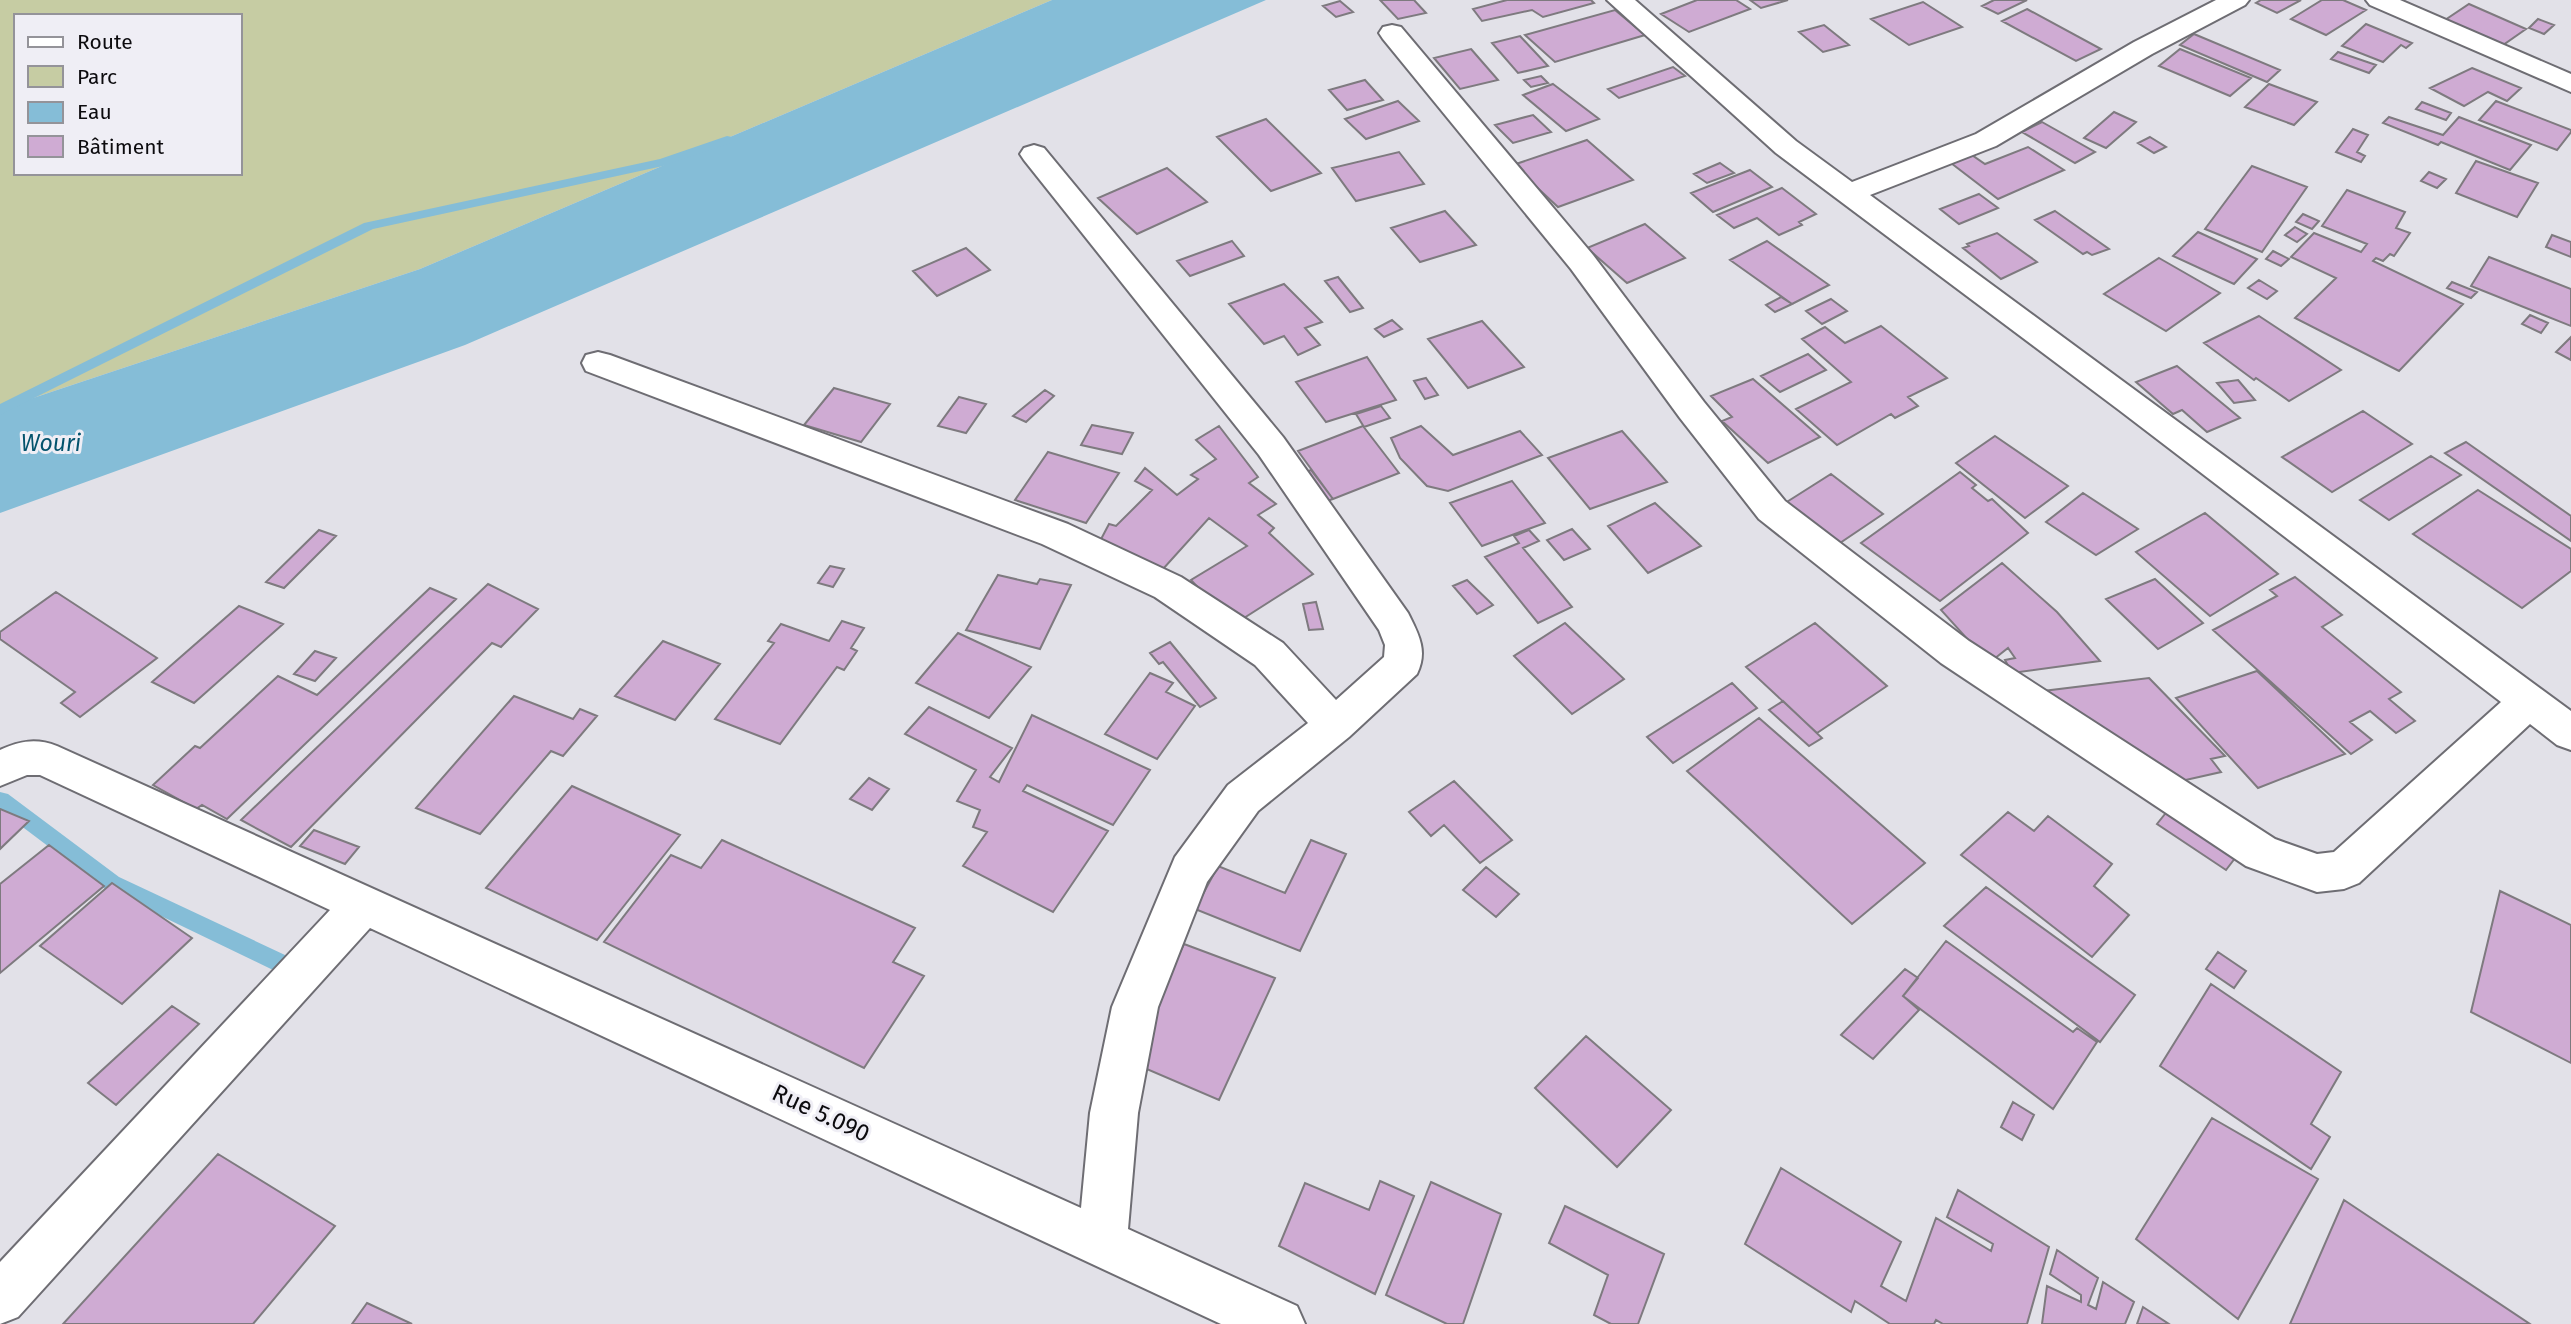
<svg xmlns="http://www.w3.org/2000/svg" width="2571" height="1324" viewBox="0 0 2571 1324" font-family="'Fira Sans',sans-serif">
	<rect width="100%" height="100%" fill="#e2e1e8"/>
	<path fill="#c6cca3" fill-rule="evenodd" d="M0,0H1052L420,269L0,409ZM16,16H240V173H16Z"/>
	<path fill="#85bdd7" d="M1052,0H1266L465,345L0,513V409L420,269Z"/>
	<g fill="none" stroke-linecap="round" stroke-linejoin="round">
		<path fill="#85bdd7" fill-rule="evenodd" d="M727,136L732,137V143L663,166L373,229L0,415V404L364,223L660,159Z
			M0,792L8,794L119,877L285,955L288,962L285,969L278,971L271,969L105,889L0,810Z"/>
	</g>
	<path fill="#cfabd3" stroke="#7e7a7f" stroke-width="2" d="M1380,0H1414L1426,13L1398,19Z
		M1507,0H1591L1594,3L1543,17L1532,10L1482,21L1473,9Z
		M1697,0H1736L1750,9L1689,32L1661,14Z
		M1750,0H1788L1761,8Z
		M1994,0H2027L1998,14L1982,6Z
		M2261,0H2301L2277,13L2256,3Z
		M2322,0H2343L2366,10L2326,35L2291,19Z
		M1340,1L1353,12L1336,17L1323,6Z
		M1923,2L1962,27L1909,45L1871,19Z
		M2469,4L2526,29L2503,45L2445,20Z
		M2027,9L2101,49L2076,61L2002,21Z
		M1615,10L1645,35L1555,62L1525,35Z
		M2538,19L2554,25L2544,34L2529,28Z
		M2366,24L2412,43L2406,48L2401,45L2383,62L2342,46Z
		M1824,25L1849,45L1823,52L1799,32Z
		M2194,34L2280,70L2267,82L2180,45Z
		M1520,36L1548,66L1518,73L1492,43Z
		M1471,49L1498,80L1460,89L1434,58Z
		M2180,49L2251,78L2230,96L2159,66Z
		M2338,52L2376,65L2369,73L2331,59Z
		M1673,67L1685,76L1619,98L1608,89Z
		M2472,68L2521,88L2507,101L2488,92L2464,106L2430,88Z
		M1541,76L1548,83L1531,87L1524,80Z
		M1365,80L1383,100L1347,110L1329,90Z
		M1553,84L1578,103L1599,119L1566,131L1523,95Z
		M2269,84L2317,102L2294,125L2245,107Z
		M1398,101L1419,121L1366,139L1345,119Z
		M2496,101L2571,130V132L2557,150L2479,120Z
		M2422,102L2451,113L2446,120L2416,109Z
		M2114,112L2136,122L2106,148L2084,138Z
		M1533,115L1551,132L1513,143L1495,125Z
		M2389,117L2443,135L2459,117L2531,145L2510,170L2441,142L2438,145L2383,123Z
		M1266,119L1321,173L1271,191L1217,137Z
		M2042,122L2095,152L2075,163L2022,132Z
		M2353,129L2368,135L2357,152L2365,156L2361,162L2336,152Z
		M2150,137L2166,147L2154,153L2138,143Z
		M1587,140L1633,180L1558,207L1513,165Z
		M2028,147L2064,170L1998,199L1947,160L1966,151L1985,164Z
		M1399,152L1424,184L1356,201L1332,168Z
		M2476,161L2538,183L2517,217L2456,193Z
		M1720,163L1734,173L1707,183L1694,174Z
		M2252,166L2307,187L2262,252L2205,229Z
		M1167,168L1207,202L1137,234L1098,198Z
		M1750,170L1772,187L1713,212L1691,193Z
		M2429,172L2446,179L2437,188L2421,181Z
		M1782,188L1816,214L1799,222L1802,225L1779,235L1757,218L1734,228L1717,215Z
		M2347,190L2405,212L2396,228L2410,233L2394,256L2390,254L2383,261L2376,258L2373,261L2463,304L2399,371L2295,318L2336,278L2291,257L2314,233L2361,252L2367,244L2322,226Z
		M1979,194L1998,208L1959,224L1940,209Z
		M1445,211L1476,245L1420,262L1391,228Z
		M2055,211L2109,249L2092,255L2087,252L2083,254L2035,220Z
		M2303,214L2319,221L2312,229L2296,222Z
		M1645,224L1685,258L1627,283L1587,248Z
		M2295,227L2307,234L2297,242L2285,235Z
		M2198,232L2257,259L2234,284L2173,256Z
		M1997,233L2037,262L2001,279L1963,248L1969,246L1967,244Z
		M2552,235L2571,242V257L2546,247Z
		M1232,241L1244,256L1190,276L1177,261Z
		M1767,241L1829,285L1792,304L1730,260Z
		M966,248L990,270L937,296L913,271Z
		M2273,251L2289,259L2281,266L2266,259Z
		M2489,257L2571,289V326L2471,286Z
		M2159,258L2220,293L2166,331L2104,294Z
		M1338,277L1363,308L1350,312L1325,281Z
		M2259,280L2277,291L2267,299L2248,288Z
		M2452,282L2477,292L2471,298L2447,288Z
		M1284,284L1322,322L1305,328L1320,345L1298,355L1284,336L1264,344L1229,304Z
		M1781,297L1792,304L1775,312L1766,305Z
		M1831,299L1847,311L1822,324L1806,311Z
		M2530,315L2548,323L2541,333L2522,324Z
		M2259,316L2341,370L2289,401L2256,378L2254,380L2204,343Z
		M1392,320L1402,329L1384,337L1375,329Z
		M1482,321L1524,367L1468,388L1428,339Z
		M1881,326L1947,378L1908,397L1918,406L1895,418L1891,414L1837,445L1796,409L1851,382L1802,339L1825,327L1845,343Z
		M2571,337V360L2556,352Z
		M1808,354L1826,370L1780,392L1761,376Z
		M1367,357L1396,400L1326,422L1296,382Z
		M2177,366L2240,418L2207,432L2182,410L2173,414L2136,382Z
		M1426,378L1438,395L1425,399L1414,381Z
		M1753,379L1820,437L1768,463L1722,421L1732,417L1711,396Z
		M2238,380L2255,400L2234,403L2217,383Z
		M834,388L890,404L861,442L804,425Z
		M1045,390L1054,396L1026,422L1013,416Z
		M959,397L986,404L966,433L938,426Z
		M1381,406L1390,418L1364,427L1356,414Z
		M2363,411L2412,444L2332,492L2282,457Z
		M1092,425L1133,433L1122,454L1081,445Z
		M1219,426L1258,477L1249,483L1276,504L1258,515L1274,528L1269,533L1313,574L1233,625L1191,580L1247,546L1209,518L1163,569L1099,543L1109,524L1116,526L1152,490L1135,481L1145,468L1177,495L1198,479L1191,475L1216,459L1196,440Z
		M1363,426L1399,473L1333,499L1298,451Z
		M1421,426L1453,455L1520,431L1542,455L1448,491L1427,486L1400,458L1391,438Z
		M1622,431L1667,482L1590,509L1548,458Z
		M1995,436L2068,486L2025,518L1956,463Z
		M2466,442L2571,516V541L2445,453Z
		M1048,452L1119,473L1086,523L1015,500Z
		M2431,456L2461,475L2389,520L2360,500Z
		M1311,470L1333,499L1324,502L1303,473Z
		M1960,472L1976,485L1972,488L1988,501L1992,499L2028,533L1940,601L1861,543Z
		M1831,474L1883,514L1834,547L1782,505Z
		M1512,481L1545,523L1482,546L1450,503Z
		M2478,490L2571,549V571L2522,608L2413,534Z
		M2083,493L2138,529L2096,555L2046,522Z
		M1655,503L1701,546L1648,573L1608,526Z
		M2205,513L2278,574L2210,616L2136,552Z
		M1572,529L1590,549L1564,560L1547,540Z
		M319,530L336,536L284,588L266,582Z
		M1529,530L1539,541L1523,548L1572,607L1538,623L1485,557L1519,543L1514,536Z
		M2002,563L2057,612L2100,661L2012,673L2005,660L2015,658L2008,648L1989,663L1941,610Z
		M830,566L844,569L833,587L818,583Z
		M998,575L1037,584L1040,579L1071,585L1040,649L966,630Z
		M2295,577L2342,615L2322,627L2401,692L2389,699L2415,721L2396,733L2370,711L2350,722L2372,740L2351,754L2213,630L2277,596L2270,590Z
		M2155,579L2203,623L2158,649L2106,599Z
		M1467,580L1493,605L1477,614L1453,586Z
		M488,584L538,609L501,647L492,643L291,847L241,820Z
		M430,588L456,599L227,819L202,805L196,809L153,785L195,746L200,748L278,676L317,695Z
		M56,592L157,658L80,717L61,703L75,692L0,639V632Z
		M1316,602L1323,629L1309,630L1303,604Z
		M239,606L283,624L194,703L152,682Z
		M842,621L864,628L851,648L857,651L844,670L837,667L780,744L715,719L774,643L768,641L781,624L829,641Z
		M1565,623L1624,679L1572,714L1514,656Z
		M1815,623L1887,686L1817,733L1746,667Z
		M958,633L1031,667L989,718L916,683Z
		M663,641L720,664L675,720L615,696Z
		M1170,642L1216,698L1200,707L1163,662L1159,664L1150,653Z
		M315,651L336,658L315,681L294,674Z
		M2257,671L2345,754L2258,788L2176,698Z
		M1150,673L1173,683L1166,692L1195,706L1157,759L1105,734Z
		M2149,678L2225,756L2211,759L2221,772L2168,784L2035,692Z
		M1732,683L1757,708L1673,763L1647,737Z
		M514,696L573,719L580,709L597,716L563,756L551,751L480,834L416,808Z
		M1783,701L1822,738L1809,746L1769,710Z
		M929,707L1012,748L990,777L999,782L1032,715L1150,770L1113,825L1027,785L1023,791L1108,831L1053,912L963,866L987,832L973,827L980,810L957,801L976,770L905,734Z
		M1759,718L1925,863L1852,924L1687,771Z
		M869,778L889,789L872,810L850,799Z
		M1454,781L1512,840L1480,863L1444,825L1431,836L1409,812Z
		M572,786L680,835L597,940L486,888Z
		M2173,804L2242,849L2226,870L2157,824Z
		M0,809L29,821L0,849Z
		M2008,812L2034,831L2048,816L2112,864L2094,886L2129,915L2092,957L1961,855Z
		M314,830L359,847L345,864L300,846Z
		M722,840L915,928L893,962L924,976L864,1068L604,942L671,855L701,868Z
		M1311,840L1346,854L1300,951L1195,909L1218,866L1285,893Z
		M49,845L104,886L0,973V884Z
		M1486,867L1519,894L1496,917L1463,890Z
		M112,883L192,938L122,1004L40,946Z
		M1986,887L2135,995L2100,1042L1944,926Z
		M2500,891L2571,925V1063L2471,1012Z
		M1946,941L2073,1032L2077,1028L2097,1042L2053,1109L1903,996Z
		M1184,944L1275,978L1219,1100L1128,1061Z
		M2218,952L2246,971L2234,988L2206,969Z
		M1905,969L1918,978L1903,996L1919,1010L1873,1059L1841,1035Z
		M2211,984L2341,1072L2311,1124L2330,1137L2311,1169L2160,1066Z
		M172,1006L199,1024L116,1105L88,1083Z
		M1586,1036L1671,1110L1617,1167L1535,1088Z
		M2013,1102L2034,1115L2022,1140L2001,1127Z
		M2212,1118L2318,1179L2238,1319L2136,1239Z
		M218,1154L335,1226L253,1324H63Z
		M1781,1168L1901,1242L1881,1286L1906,1301L1936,1218L1991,1251L1993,1244L1947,1217L1958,1190L2049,1247L2027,1324H1943L1936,1320L1934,1324H1890L1855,1301L1851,1312L1745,1244Z
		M1380,1181L1414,1196L1375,1294L1279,1246L1305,1183L1369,1210Z
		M1431,1182L1501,1214L1463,1324H1447L1386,1295Z
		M2344,1200L2530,1324H2290Z
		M1565,1206L1664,1254L1638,1324H1611L1594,1315L1608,1275L1549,1243Z
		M2057,1250L2098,1278L2088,1305L2096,1309L2103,1282L2134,1302L2125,1324H2042L2047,1286L2081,1302V1295L2050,1274Z
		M367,1303L412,1324H352Z
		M2143,1307L2169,1324H2137Z"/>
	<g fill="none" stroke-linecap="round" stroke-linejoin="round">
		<g stroke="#6e6d73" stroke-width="4">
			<path id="street" d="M1607,0H1635L1796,141L1852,182L1976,134L2134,42L2216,0H2249L2245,5L2152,54L1996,146L1870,195L2571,711V750L2557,745L2530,724L2359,883L2344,889L2317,892L2246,866L1941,663L1759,519L1680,418L1571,269L1383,39L1379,33L1383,27L1392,25L1401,27L1593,255L1704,402L1785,501L1969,641L2275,839L2317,854L2334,852L2501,702L2119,410L1776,153Z
				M2366,0H2400L2571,74V92L2370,5Z
				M1034,145L1044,148L1283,437L1408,613C1419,635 1428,651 1417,674L1349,737L1258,811L1207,882L1158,1007L1138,1113L1128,1229L1297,1306L1305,1324H1221L370,928L18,1317L0,1324V1262L330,910L40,775H27L0,786V750C20,741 36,738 57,746L1081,1208L1090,1113L1112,1007L1175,857L1228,785L1308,723L1255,665L1155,597L1042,544L586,371L582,363L586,355L598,352L610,355L1068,524L1181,577L1283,643L1336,700L1384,657L1385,645L1379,630L1259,455L1024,160L1020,154L1024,148Z"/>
		</g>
		<use href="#street" fill="#fff" fill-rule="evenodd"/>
	</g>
	<g text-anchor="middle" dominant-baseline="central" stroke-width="6" stroke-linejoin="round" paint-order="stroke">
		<g font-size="23" font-style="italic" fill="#04536d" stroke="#efeef5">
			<text x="51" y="443">Wouri</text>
		</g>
		<g font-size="24" fill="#0c0b0e" stroke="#efeef5">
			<text transform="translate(821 1113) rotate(25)">Rue 5.090</text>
		</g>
	</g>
	<rect x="14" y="14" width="228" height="161" fill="#efeef5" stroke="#949399" stroke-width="2"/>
	<rect x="28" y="37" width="35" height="10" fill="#ffffff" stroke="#949399" stroke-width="2"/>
	<text x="77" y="49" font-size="21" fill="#0c0b0e">Route</text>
	<rect x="28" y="66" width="35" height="21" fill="#c6cca3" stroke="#949399" stroke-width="2"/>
	<text x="77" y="84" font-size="21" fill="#0c0b0e">Parc</text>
	<rect x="28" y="102" width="35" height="21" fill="#85bdd7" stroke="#949399" stroke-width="2"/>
	<text x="77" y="119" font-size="21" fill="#0c0b0e">Eau</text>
	<rect x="28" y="136" width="35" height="21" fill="#cfabd3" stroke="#949399" stroke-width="2"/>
	<text x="77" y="154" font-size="21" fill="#0c0b0e">Bâtiment</text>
</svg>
